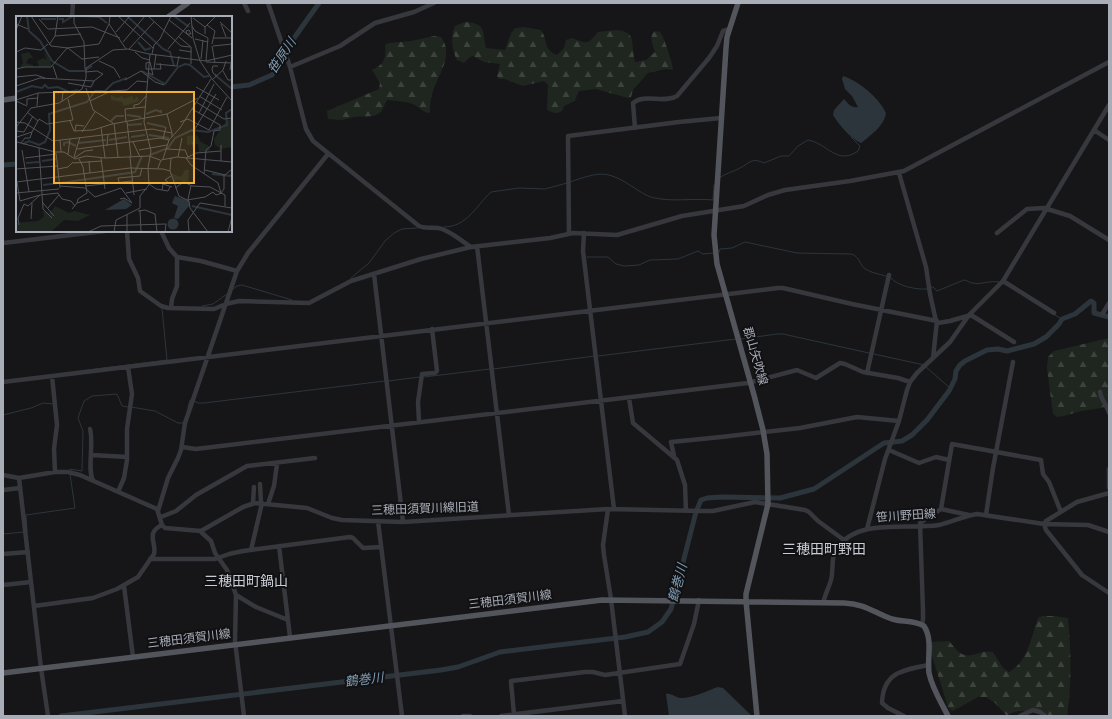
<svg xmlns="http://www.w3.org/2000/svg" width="1112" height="719" viewBox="0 0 1112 719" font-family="'Sofia Sans Condensed','Noto Sans JP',sans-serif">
	<defs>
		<pattern id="forest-firs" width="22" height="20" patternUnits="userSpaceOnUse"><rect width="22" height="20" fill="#1e261f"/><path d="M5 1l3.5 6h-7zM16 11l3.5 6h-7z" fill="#3c433d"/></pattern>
	</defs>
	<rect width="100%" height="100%" fill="#161618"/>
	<path fill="url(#forest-firs)" d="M465,22C487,23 482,32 486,48L505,50L511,33L515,28L524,27L541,30C549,42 542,48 557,55L564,48L566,40L572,38C588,44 587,45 598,32C609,31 629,26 632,40C633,47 633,55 635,62L646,60L655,52C653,45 648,37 655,31L660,32C664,37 673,64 673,70L666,69L648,73L633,90L631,97L628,98L596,89L579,91L577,95L575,101L564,106C562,116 554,113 547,110L548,85L544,81L523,86L505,79H499L497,76L500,64L484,62L473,56L470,57L464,63L457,60C452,51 450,36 455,26Z
		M434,36L441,37C455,56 437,76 432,94C430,100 430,107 430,113C424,113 419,107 413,104C405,101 395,101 387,100L381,112L374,116L354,117L342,120L328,119L327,111L379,89L380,83L372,70C385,64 386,58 385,45L389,43L411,41Z
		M1109,338V407L1081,411L1064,416L1057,417L1053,414L1047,368L1048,357L1054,351Z
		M1042,616H1055L1068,618C1071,650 1072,684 1067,716C1060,716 1053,717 1047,716C1036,714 1017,706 1007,716L995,703L986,697H978L960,707L952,711L948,707L931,653V642L949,641C953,645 957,652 962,654C973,659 980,649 993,652L1003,668L1009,672C1028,662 1031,637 1038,618Z"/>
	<path fill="#2c353c" d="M843,76C859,81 879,98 886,113C885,125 870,136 861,143C851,139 839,125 833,115L834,110L844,99C848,103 850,108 858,107L852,96L845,89L842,79Z
		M718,687L723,688L752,716H669L666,694C672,693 675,698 681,698C694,698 706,691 718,687Z"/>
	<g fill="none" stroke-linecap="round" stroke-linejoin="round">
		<path stroke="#2c353c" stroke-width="1" d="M719,178C726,173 733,172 740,168C750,163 751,157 764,163L781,156H789L798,146L808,140C827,143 837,166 858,151L860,146L851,137L852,135
			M570,182C602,171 607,170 636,189C641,192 648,197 655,198C674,202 694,198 713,200L714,185
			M444,227C467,227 476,206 491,192L519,188L545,189L567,183
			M719,252L720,249L732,248L745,242L797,253L851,254C859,256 859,263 864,268C871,273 879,274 886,276
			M587,257H608L616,264L624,266L639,265L650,260L678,259L698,251L703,254L714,253
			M351,278L369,263L385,241L394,233L402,229L417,228
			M891,278C897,286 917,290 927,289
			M930,287H933L937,291L964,280C967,280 969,283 973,283C981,285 990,280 999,282
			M233,289L237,286L242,285L292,300
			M202,306L213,304L227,294
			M1055,315L1062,319
			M741,339L777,334H783L869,353
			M874,354L924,365
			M598,356L736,339
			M926,367L950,388
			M493,369L595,356
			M50,375L167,360L162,308
			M424,377L490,369
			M388,381L420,377
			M194,401L198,403H204L385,381
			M131,407L155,411L178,423H183
			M188,407L190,400
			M3,415L31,408L43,403L53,404
			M70,470V469L82,471L83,431L78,418L84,401L92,396L117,394L122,406L128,407
			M27,531L26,515L75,508L70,474
			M3,534L24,532"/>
		<path stroke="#2c353c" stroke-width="5" d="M231,87L249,85L272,75L279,64L287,48L319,3
			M3,165L17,164
			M61,716L441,670L458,667L500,652L625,637L648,632L662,622L671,609L696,512L701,500L707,498L722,497L780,498L814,489L884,443L902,441L912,435L927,420L949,391L955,379L956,371L960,365L965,361L987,350L998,349L1007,351L1034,344L1046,337L1059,324L1062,319L1075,314L1091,301L1094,303V313L1109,317"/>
		<path stroke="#37383d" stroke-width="4.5" d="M244,3L248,11
			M268,3L290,67L306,129L313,141L419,226C425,229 432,227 438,228C448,229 463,242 471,247
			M72,17L73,3
			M290,67L340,46L375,23L414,12L434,3
			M635,128L633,103C645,93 664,104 677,96L709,58L717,46L723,31L730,29
			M1094,130L1109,140
			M899,173L926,267L930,294L936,321
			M127,231L129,259L138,278L140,291L161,306L168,308L214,309L226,304L239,301L309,303L351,281L421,259L471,247L550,238L573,233L617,235L682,216L744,206L768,195L785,190L850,181L904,171L1109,62
			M161,231L169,248L177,257
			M584,233L583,251L614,509
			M997,233L1027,209L1044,208L1070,216L1109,240
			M569,234L568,136L679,122L721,118
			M3,243L105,231
			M477,246L509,515
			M374,274L403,522
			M1003,281L1054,313
			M171,308L172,299L177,286V257L201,261L237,271
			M1103,313L1109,303
			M938,323L950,321L971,315L1014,342
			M867,373L889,275
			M52,376L57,425L54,449L55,472
			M3,382L778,288H783L852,304L937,321L933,358
			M1100,392C1101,400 1107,405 1109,413
			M629,398L633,423L677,460L685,485L686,511
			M419,422L418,402L422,374L435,373L437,371L432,329
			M90,429C94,443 87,471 93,480
			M182,447L196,449L748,383L797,370L816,378L840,363L845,364L863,372L898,378L910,382
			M889,450L919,463L936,457L949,460
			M92,455L127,457
			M674,456L671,442L721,437L800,428L857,417L899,421
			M1109,469V488
			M3,475L19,478L55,472H68L80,475L157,509L162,525L165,528L201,531L243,507L255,503L307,508L332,518L342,520L403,522L608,509L701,511H713L755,502L805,510L809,512L818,521L844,540
			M19,478L41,668L48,716
			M260,484L261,503
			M3,490L20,488
			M118,492L124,478L127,460V429L132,394L128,367
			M1109,493L1077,502L1046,521L1044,524L1046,530L1082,575L1109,593
			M253,503L254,487
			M268,504L274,486L277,464
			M608,509L603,545L604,555L611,599L625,716
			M941,509L952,444L1041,460L1043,474L1049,482L1061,512
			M158,511L168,478L178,458L181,450L185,423L237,271L248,253L328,154
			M986,515L993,468L1013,362
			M161,517L176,511L196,495L247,466L315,458
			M378,521L402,716
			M867,529L885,459L899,421L907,390L910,382L917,373L950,342L969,315L1003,281L1109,105
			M200,531L211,541L215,553L227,570L236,595L235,641L244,716
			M279,546L290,637
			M251,550L262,503
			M3,554L28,552
			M150,559H215L229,554L243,551L350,537L353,538L363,548L381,547
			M3,585L31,582
			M124,586L133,657
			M236,595L256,607L288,620
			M823,603C825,595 829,587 831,580C834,569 830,557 838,547C859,518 907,530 939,525C952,522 964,516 977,514L1044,524L1088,525L1109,532
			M34,606L93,598L117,589L138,577L154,554C157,543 145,533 162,525
			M922,625L923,620V611L920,523L941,509L969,515
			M514,714L511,682V681L585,672H593L605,675L680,664L694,624L699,600
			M463,716H470
			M501,716L623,701
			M904,716L888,708L882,703C883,672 903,670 929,665
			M1020,716L1033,710L1040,712L1045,716"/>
		<path stroke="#53555c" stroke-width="5.5" d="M738,3L727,37L726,48L714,235L717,264L754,395L763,430L767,454L768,504L746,594V601L757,716
			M168,17L188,3
			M3,100L17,98
			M3,673L602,600L844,603C865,604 873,612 892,619C902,622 914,620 924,626C933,640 927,657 929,673C932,688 941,702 948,716"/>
	</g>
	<g text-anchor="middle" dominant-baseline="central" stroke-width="4" stroke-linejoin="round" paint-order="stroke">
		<g font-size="12" fill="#a8adb8" stroke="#111113">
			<text transform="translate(755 356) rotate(74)">郡山矢吹線</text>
			<text transform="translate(425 509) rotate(-2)">三穂田須賀川線旧道</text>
			<text transform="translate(906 516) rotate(-4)">笹川野田線</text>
			<text transform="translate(510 600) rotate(-7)">三穂田須賀川線</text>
			<text transform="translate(189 639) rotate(-7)">三穂田須賀川線</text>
		</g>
		<g font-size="13" font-style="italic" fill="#7f9bb3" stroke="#111113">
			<text transform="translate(282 56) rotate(-56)">笹原川</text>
			<text transform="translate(678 583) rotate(-75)">鶴巻川</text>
			<text transform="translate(364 680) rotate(-7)">鶴巻川</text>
		</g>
		<g font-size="14" fill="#c9ccd4" stroke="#111113">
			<text x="824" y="549">三穂田町野田</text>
			<text x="246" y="581">三穂田町鍋山</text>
		</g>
	</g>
	<g transform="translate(16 16)">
		<rect width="216" height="216" fill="#161618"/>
		<path d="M13,36L17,42H13L10,47L17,49V51H4L7,47L5,38ZM28,36L34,44L36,50L23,51L21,45L28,42L31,44ZM95,79L101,82L106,80L108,83L116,80L118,84L121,80L123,85L108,90L106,86L95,84ZM216,103V131L205,133L199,129L198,123L211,104ZM181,119L185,126L193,130L194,135L183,136L182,128L171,129V120ZM169,154H173L172,168L162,164L158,166L155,157L165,161ZM39,190L53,197L59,195L74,199L62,205L48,204L35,216H1L0,207L22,205L28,201L27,195L34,197Z" fill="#1e261f"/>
		<path d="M159,180L173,185V190L162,203L158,202L162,190L156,187ZM108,183L116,189L110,193L89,194ZM151.5 208a5.5 5.5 0 1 1 11 0a5.5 5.5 0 1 1-11 0Z" fill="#2c353c"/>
		<path fill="none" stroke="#2c353c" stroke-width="2" d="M11,0L13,15L24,25L36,45L53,55H68L76,50M67,0L83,1L91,7M111,0L147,33L154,36L158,50M158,0L173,11M25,3H40M43,3H47V6L57,0M122,26L129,34L135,32M126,55L149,68L162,51L169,48L174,49L188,61L193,60M199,59L216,73M0,76L16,70L26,72L29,69L32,72L42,71L53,76L62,74M130,98L140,94L145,96V94M111,99L125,101M95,105L100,100H108M131,107L149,111M112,109L126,108M133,119L153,122M115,121L129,119M93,124L111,121M63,127L90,124M7,128L13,125L23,129L29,126L34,114L33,98L71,86L79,75H89L97,67L111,62M48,130V127L52,126L60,130M134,139L152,132L159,122L176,114L192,116L211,109L210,97L216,93M26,145L40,143M10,147L23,146M196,158L214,160L216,158M45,167L119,156L126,140M27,169L43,167M176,190L216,199"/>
		<path fill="none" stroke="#505258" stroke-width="1" d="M15,0L35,30L52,32L66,43L83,41M58,0V7L68,26L69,53M102,0L137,32M132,0L165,30L174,31M175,0L177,22L184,45L196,63L216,85M177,2L189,11M23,3L32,13L76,11L104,22M153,4L176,22M204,6L216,17M0,8L12,13M93,8L110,33M205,8L210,21M191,9L199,15L196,28M176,10L179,15L192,22L190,45M0,14L6,0M100,16L114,0M175,18H171L170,15L173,14L175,18M189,18V11L200,0M39,20L65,18M163,21L175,31V48M198,22H216M179,23L192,26M107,26L129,0M33,29L39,20L42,0M196,30L199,47M197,30L216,28M113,33L138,6M152,33L174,7M163,34L176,36M0,36L9,32L25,34L32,28M119,36L126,42L134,44M136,38L138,29L144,23L155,0M185,43L187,24M83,45L98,52L104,62M134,46L130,47V53H145L144,47M190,46L216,47M140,48L161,50L163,40M37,50L41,62M0,53L9,51H35L51,32L83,28L93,8L94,0M138,53L140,38M214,54L216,41M207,55L212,64H216M133,57L137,59L134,46M201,60L197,57L196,53L197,50H202M0,61L20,59L29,62M197,63L207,54L210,45M109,64L125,55L139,66L148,69M52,67L75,71L78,65L87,58L81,55L69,56M0,70L24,62L78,65M180,71L203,84M70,72L77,94L97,107M183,80L206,94M0,84L22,77L47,76L46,85M0,85L11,90M74,85L95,75L111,74L121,65L132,66M180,86L208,103L216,102M11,89V83L22,82M21,90L22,77M118,92V89L123,88L130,80M176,93L204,109V114L198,115L195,130L190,134L188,158M11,96L22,105M183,97L198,68M151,98L156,117M54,105L58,115L77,114L96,108L151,98L182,82M0,106L9,107L37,125L136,113L156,117V121M110,106L109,93L129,91M111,106L115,141M164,106L172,103L193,114L211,81M98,107L102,141M85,111L89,142M1,115L8,116L17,100M59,115L60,109L68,110M66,116L79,96M177,116L200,78M1,121L16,116L23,103L31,108L57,104L52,83M147,123L150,111M44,124L45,136M1,126L39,136H48L59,143L70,140L89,142L133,140L144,144M117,126L124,141M177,126L178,140M0,127L1,110L15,92L43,87L66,73L70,62V52L97,34L112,33L133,38L190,45L216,39M5,127L9,122H14L16,116M91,130L92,118M23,132L27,193L36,202M61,133L144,122L153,124M150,133L169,134L172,141M6,134L13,176M123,134L151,129M205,135L180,137L170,142L175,149L202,167L205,177M40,137L44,172M52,138L54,123M58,141L64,121M114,141L118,179M162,141L166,122M9,142L40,138M58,142L69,135L77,134M85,142L89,173M147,143L153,124L164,112L195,63M73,145L74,157M205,145V129M57,147L86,145M142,152L145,144L161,141L216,146M0,153L42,150M42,153L52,151L57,146M189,154L209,159L216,153M154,155L155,142M0,166L114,152L147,153L154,155L163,180L173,185L174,192L192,216M1,166L4,185L24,179M103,166L102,162L124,160L126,152M153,167L149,164L155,160M133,168L140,173L152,175L154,171M44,170L69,172L79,181L105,172L116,187L108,182L104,183M69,170L116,165M159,172L168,166L176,170L194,171L209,179V190M146,174L147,168L156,171M0,177L43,173M42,177L46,183L55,185L59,190M110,177L131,173M205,177L208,173V158M172,183L175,170M171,184L189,181L197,176L200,179L206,177M27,187L38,200M61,187L62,183L71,177L67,151L63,143M32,192L43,179M56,193L61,187L73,183M124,194L125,216M122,195L129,194L139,198L141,216M15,203L16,187M3,209L2,202L8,188L12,190L24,179L42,177M72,216L85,210L150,208L149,216M98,216L100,204L124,192V180L133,169L132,152L135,135L128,106L134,38M111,216V199M173,216L172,204L184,187L216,192M212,216L216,201"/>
		<path fill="#f2b134" fill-opacity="0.15" stroke="#f2b134" stroke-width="2" d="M38,76H178V167H38Z"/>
		<rect width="216" height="216" fill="none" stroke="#a8adb8" stroke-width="2"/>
	</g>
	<rect width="1112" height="719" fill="none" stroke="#a8adb8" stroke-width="8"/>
</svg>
